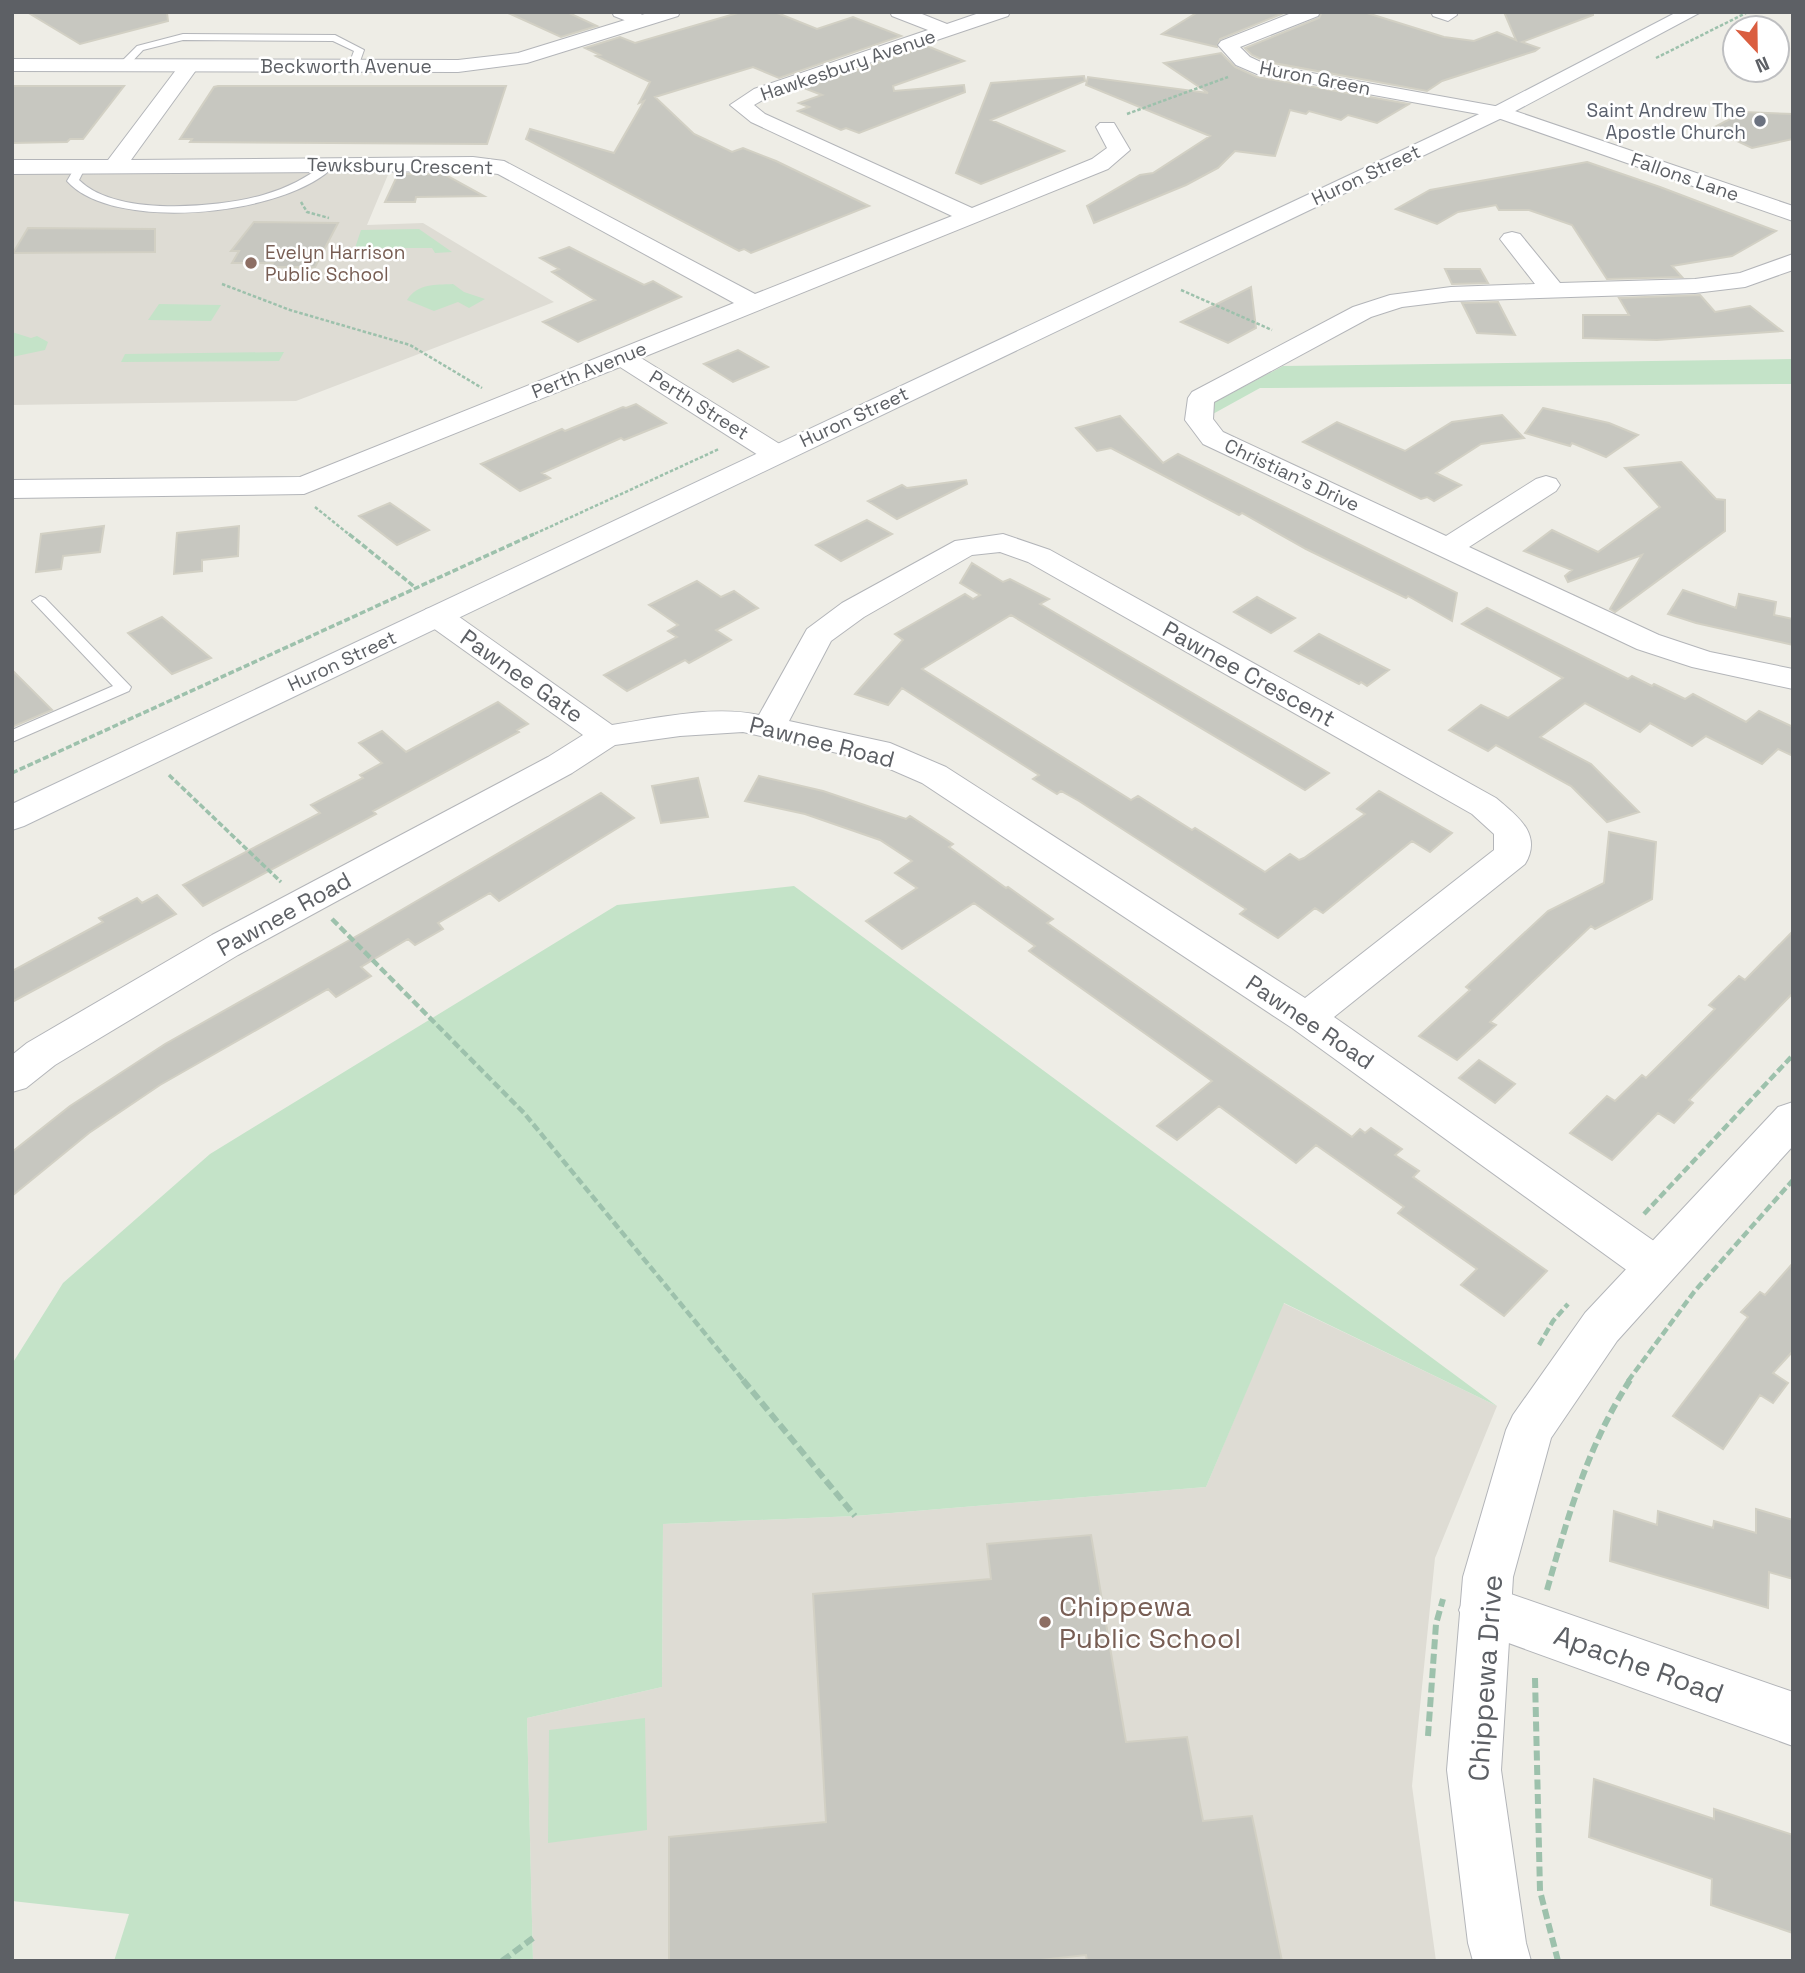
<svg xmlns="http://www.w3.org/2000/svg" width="1805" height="1973" viewBox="0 0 1805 1973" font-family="'Space Grotesk',sans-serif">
	<rect width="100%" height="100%" fill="#eeede6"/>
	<path fill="#dedcd4" d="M390,170L367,225L423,223L554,302L296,401L12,405V171Z
		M1283,1303L1497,1406L1435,1558L1412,1786L1436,1961H533L527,1718L662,1687L663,1524L855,1516L1206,1487Z"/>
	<path fill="#c4e3c8" d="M419,229L452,252L435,253L432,248H355L361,230Z
		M453,284L464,292L485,299L469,308L458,302L434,311L407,300C418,283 435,285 453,284Z
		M159,304L221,305L211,321L148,320Z
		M12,332L31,338L37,336L48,342L45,350L12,357Z
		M284,352L279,361L121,362L125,354Z
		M1793,359V384L1260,388L1211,415L1215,402L1283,366Z
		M794,886L1497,1406L1284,1303L1206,1487L855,1516L663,1524L662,1687L527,1718L533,1961H114L129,1914L12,1901V1364L63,1283L210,1154L617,905Z
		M645,1718L647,1830L548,1843L549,1730Z"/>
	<path fill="#c7c7c0" stroke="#d2d0c4" stroke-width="2" d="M27,12L167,13L168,21L80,44Z
		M506,12H567L597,26L561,37Z
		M741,12H775L817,29L853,17L901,36L779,78L753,67L655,97L694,134L732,152L743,148L776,161L869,206L751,253L744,249L739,251L526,139L530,129L614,153L644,101L639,103L650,82L596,56L600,55L585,48L620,37L635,43Z
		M1198,12H1286L1220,39L1217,47L1162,34Z
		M1322,12H1364L1444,37L1474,41L1497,32L1516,40L1504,12H1593V15L1522,42L1539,48L1535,51L1442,81L1427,91L1268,62L1252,55L1245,48L1319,18Z
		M927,46L964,61L893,86L894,91L964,85L965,92L859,133L846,128L841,130L798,111L809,107L799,103L822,95L804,88Z
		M1221,53L1235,67L1257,77L1409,104L1377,123L1348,115L1341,120L1309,111L1306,114L1290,110L1275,156L1235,151L1218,168L1186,185L1094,223L1087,206L1140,175L1153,173L1210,136L1086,85L1088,77L1208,93L1164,63Z
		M1084,76L1085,81L991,120L1064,151L981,184L956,173L991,83Z
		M12,86H124L83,139H70L67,142L12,143Z
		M218,86H506L487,144L190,142L192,139H180L214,87Z
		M1743,112L1793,114V139L1752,148L1711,129Z
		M1587,162L1660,187L1776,231L1732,256L1672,266L1682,277L1607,279L1572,225L1529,210H1499L1496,205L1458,212L1437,224L1396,209L1430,190Z
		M398,174H444L484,196L416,197L415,202H385Z
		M254,222L338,223L315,267H270L273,263H232L239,251H231Z
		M28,228L155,229V252L13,253Z
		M569,247L644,285L653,281L681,297L578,342L543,322L595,300L552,272L559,269L540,258Z
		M1445,269H1480L1488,283L1452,284Z
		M1251,287L1256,328L1228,343L1181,322Z
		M1700,295L1715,312L1750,306L1782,331L1657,340L1583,338V315H1629L1619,298Z
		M1498,302L1515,335L1477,333L1462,303Z
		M738,350L768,367L733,382L704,364Z
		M636,404L666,423L624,440L621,438L542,473L550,478L520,491L481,464L562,429L565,431L623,407L626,408Z
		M1543,408L1609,423L1638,435L1606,457L1572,443L1570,446L1525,433Z
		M1502,415L1524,438L1481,444L1436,473L1461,485L1434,501L1427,497L1421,499L1303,442L1337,422L1405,451L1452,422Z
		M1120,416L1163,463L1178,454L1457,593L1452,621L1408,596L1406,598L1306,549L1242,513L1239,515L1212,501L1111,448L1097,451L1076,428Z
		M1681,462L1716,499L1725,500V531L1615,612L1610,609L1642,555L1568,582L1565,576L1572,570L1524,551L1552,530L1598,552L1660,507L1625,468Z
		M966,480L967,484L897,519L868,501L902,485L907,488Z
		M390,503L429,530L397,545L359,516Z
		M867,520L892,534L841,561L816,545Z
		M104,526L100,552L63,556L61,569L36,572L41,534Z
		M239,526L238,556L202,560V571L174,574L177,533Z
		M972,563L1003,582L1010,579L1049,599L1040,604L1329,773L1305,790L1011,615L922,669L1131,800L1138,796L1192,830L1195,828L1265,872L1290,854L1299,860L1304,858L1365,814L1357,809L1379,791L1452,833L1430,852L1412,841L1323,913L1315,908L1278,938L1240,914L1246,909L1079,801L1061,791L1057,794L1033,779L1039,775L902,688L888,705L855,694L903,640L895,634L965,594L973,599L980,595L960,583Z
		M697,581L721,597L734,591L758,608L716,630L731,640L689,663L685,660L627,691L604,675L677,637L668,631L678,625L649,605Z
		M1683,590L1736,608L1739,594L1776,602L1774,615L1793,619V645L1696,623L1668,614Z
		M1257,597L1295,618L1271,633L1234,612Z
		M1487,608L1628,679L1632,676L1652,686L1654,684L1685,699L1693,694L1746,722L1759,711L1793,727V756L1778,749L1762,764L1706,736L1692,746L1650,723L1640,732L1585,703L1540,737L1591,764L1639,812L1607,822L1571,786L1496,745L1488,751L1449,730L1481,705L1508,718L1563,678L1462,624Z
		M162,617L211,658L172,674L128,633Z
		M1319,634L1346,648L1389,670L1367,686L1361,682L1359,684L1295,651Z
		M12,670L52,710L12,727Z
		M498,702L528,724L517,730L519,732L373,811L376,814L203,906L183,885L320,813L311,805L363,778L360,775L382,763L359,743L382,731L406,752Z
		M759,776L823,791L906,819L910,816L953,844L949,847L1006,888L1008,887L1053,919L1047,923L1352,1137L1360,1129L1365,1133L1371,1128L1402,1149L1395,1155L1419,1171L1413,1177L1547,1271L1504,1316L1461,1285L1477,1269L1398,1213L1404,1207L1316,1145L1296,1163L1219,1106L1177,1140L1157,1126L1212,1081L1029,951L1035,946L974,903L902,949L866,921L917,888L895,873L912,861L880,840L805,814L745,801Z
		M698,778L708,817L661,823L652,786Z
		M601,793L634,818L499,901L490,893L438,923L443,929L415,945L408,939L361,967L371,976L336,997L328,989L160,1085L89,1133L12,1196V1152L70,1106L165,1044L362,933Z
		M1609,832L1656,842L1652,899L1595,929L1591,926L1490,1022L1496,1025L1457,1060L1419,1036L1470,990L1466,987L1548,911L1604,883Z
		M157,895L176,914L12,1002V971L103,922L99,918L137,898L142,903Z
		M1793,931V993L1689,1100L1693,1103L1674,1123L1658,1113L1612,1160L1570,1133L1607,1096L1615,1101L1642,1075L1646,1078L1715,1009L1709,1005L1739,976L1745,980Z
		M1479,1060L1515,1084L1495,1103L1459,1078Z
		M1793,1263V1351L1773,1373L1788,1383L1773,1403L1760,1395L1723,1449L1673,1416L1748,1317L1741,1312L1760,1292L1765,1295Z
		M1756,1509L1793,1520V1579L1769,1572L1768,1608L1610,1561L1614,1511L1657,1525L1658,1511L1713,1528L1714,1521L1756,1533Z
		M1091,1535L1126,1742L1187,1737L1203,1821L1252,1816L1282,1961H1087L1086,1955L1031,1961H669V1837L826,1822L813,1594L991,1579L987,1544Z
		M1594,1779L1714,1819V1809L1793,1835V1933L1711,1905L1712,1879L1589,1837Z"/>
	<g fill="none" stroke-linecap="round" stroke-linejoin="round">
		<g stroke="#b3b5b9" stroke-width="2">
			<path id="service" d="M183,34L335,35L364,50L358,67L353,70L348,67L354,51L333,41L183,40L143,50L126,68L117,66L137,46Z
				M81,163L86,166L79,180C116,217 217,208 263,195C287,188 307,178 326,163L335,165C290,215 114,234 67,181L77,164Z
				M40,596L45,598L131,687L129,691L12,742V730L113,686L35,604L32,601Z"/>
		</g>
		<g stroke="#b3b5b9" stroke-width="2">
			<path id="minor" d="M612,12H638L651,21L642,27L614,16Z
				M890,12H917L947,24L982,12H1010L1008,16L768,97L754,105L765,114L972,208L1092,159L1107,148L1096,127L1100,123H1114L1130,150L1108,169L641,358L786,448L790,454L786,460L776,462L766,460L620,367L304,494L12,498V480L300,477L734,303L498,174L473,171L12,174V160H108L182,62H196L199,66L131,160L473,157L504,161L755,294L952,216L751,122L730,105L754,89L928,30L892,16Z
				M1294,12H1320L1318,16L1240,47L1250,57L1267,65L1506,108L1793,206V221L1495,117L1257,74L1236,65L1218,45L1221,41Z
				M1431,12H1456L1457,15L1448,21L1433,16Z
				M1512,232L1520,234L1560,283L1695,279L1740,273L1793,254V270L1745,287L1695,293L1451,301L1402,307L1371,317L1214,402L1213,419L1223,432L1446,536L1536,479L1546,476L1556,479L1560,485L1556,491L1469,547L1659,635L1710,652L1793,669V689L1692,667L1637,649L1203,444L1185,420L1188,398L1192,392L1353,307L1390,295L1451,287L1535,284L1500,239L1504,234Z
				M1003,534L1050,550L1496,798C1517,816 1543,834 1525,864L1334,1017L1671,1253L1677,1266L1671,1279L1655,1285L1639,1279L1292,1028L922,783L869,760L743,732L680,736L615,745L572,773L238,955L55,1065L26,1088L12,1092V1055L27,1043L212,935L548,757L583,735L426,623L421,616L426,609L437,607L448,609L612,725C659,718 713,705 759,715L807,629L842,603L955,541ZM1000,552L1028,562L1472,814L1494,834V850L1305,998L946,767L890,743L789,721L831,641L864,617L972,555Z
				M1485,1585L1793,1692V1746L1467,1628L1459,1610L1467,1592Z"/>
		</g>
		<g stroke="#b3b5b9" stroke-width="2">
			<path id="tertiary" d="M651,12H680L678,16L527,63L458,72L12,71V59L458,60L518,53Z
				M1793,1102V1146L1617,1341L1551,1438L1513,1577L1501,1770L1526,1943L1531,1961H1473L1468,1943L1447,1770L1463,1577L1506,1430L1513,1415L1585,1313L1778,1107Z"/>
		</g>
		<g stroke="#b4b7bc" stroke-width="2">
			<path id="secondary" d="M1677,12H1701L1506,116L24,826L12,830V804L1492,108Z"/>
		</g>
		<path stroke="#9dc1ac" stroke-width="2.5" stroke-dasharray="3.5 2" stroke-linecap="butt" d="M1656,58L1748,12
			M1127,114L1228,77
			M301,202L307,212L329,218
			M222,284L290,310L410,345L482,388
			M1181,290L1272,330
			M315,507L351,536
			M530,536L719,449"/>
		<path stroke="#9dc1ac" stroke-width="3.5" stroke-dasharray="6 2.5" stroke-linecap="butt" d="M349,534L416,588
			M12,773L534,534
			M169,775L281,882"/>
		<path stroke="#9dc1ac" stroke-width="4.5" stroke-dasharray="8 3.5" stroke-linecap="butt" d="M332,919L524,1113L744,1381
			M1644,1214L1793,1055
			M1539,1345L1553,1321L1568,1304
			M1628,1381L1694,1292L1793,1180"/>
		<path stroke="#9dc1ac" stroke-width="6" stroke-dasharray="10 4.5" stroke-linecap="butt" d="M743,1380L855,1516
			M1547,1590C1568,1516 1588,1445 1630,1380
			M1535,1678L1540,1891L1558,1961
			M1428,1736L1436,1624L1443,1599
			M502,1961L533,1938"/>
		<use href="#service" fill="#fff" fill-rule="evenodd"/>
		<use href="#minor" fill="#fff" fill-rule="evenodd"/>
		<use href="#tertiary" fill="#fff" fill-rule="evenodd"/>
		<use href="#secondary" fill="#fff" fill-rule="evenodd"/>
	</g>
	<circle fill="#6b7280" stroke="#fff" stroke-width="2.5" cx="1760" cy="121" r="7"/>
	<g fill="#8d6e63" stroke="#fff" stroke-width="2.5">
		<circle cx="251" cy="263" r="7"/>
		<circle cx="1045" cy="1622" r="7"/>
	</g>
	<g text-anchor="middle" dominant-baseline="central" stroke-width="5" stroke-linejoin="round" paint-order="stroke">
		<g font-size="19" fill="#5d6065" stroke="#fff">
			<text transform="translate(848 65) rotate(-19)">Hawkesbury Avenue</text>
			<text x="346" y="66">Beckworth Avenue</text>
			<text transform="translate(1315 78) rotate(11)">Huron Green</text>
			<text transform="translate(400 166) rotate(1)">Tewksbury Crescent</text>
			<text transform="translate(1366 175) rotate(-25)">Huron Street</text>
			<text transform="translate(1685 177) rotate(19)">Fallons Lane</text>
			<text transform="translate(589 370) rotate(-22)">Perth Avenue</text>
			<text transform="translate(699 405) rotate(32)">Perth Street</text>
			<text transform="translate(854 417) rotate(-25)">Huron Street</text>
			<text transform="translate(1292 475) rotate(25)">Christian's Drive</text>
			<text transform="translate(342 661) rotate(-25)">Huron Street</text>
		</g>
		<g font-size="19" fill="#5b616d" stroke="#fff" text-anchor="end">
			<text x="1746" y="110">Saint Andrew The<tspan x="1746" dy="22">Apostle Church</tspan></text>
		</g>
		<g font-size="19" fill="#785e54" stroke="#fff" text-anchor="start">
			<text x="265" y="252">Evelyn Harrison<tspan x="265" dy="22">Public School</tspan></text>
		</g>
		<g font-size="23" fill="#5d6065" stroke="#fff">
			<text transform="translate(1249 674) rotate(29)">Pawnee Crescent</text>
			<text transform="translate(522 676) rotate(35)">Pawnee Gate</text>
			<text transform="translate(822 742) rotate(14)">Pawnee Road</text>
			<text transform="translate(284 914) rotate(-29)">Pawnee Road</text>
			<text transform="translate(1310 1022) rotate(34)">Pawnee Road</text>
		</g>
		<g font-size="28" fill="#785e54" stroke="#fff" text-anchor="start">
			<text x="1059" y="1606">Chippewa<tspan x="1059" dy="32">Public School</tspan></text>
		</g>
		<g font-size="28" fill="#5d6065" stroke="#fff">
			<text transform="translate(1639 1664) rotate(20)">Apache Road</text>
			<text transform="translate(1485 1678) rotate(-86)">Chippewa Drive</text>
		</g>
	</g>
	<rect width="1805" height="1973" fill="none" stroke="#5d6065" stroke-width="28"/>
	<g transform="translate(1756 49) rotate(158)"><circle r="33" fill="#ffffff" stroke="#bebfc1" stroke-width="2"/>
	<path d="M0-5L12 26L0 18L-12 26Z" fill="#da5e40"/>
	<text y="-10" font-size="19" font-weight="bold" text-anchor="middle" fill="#5d6065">N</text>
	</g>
</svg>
